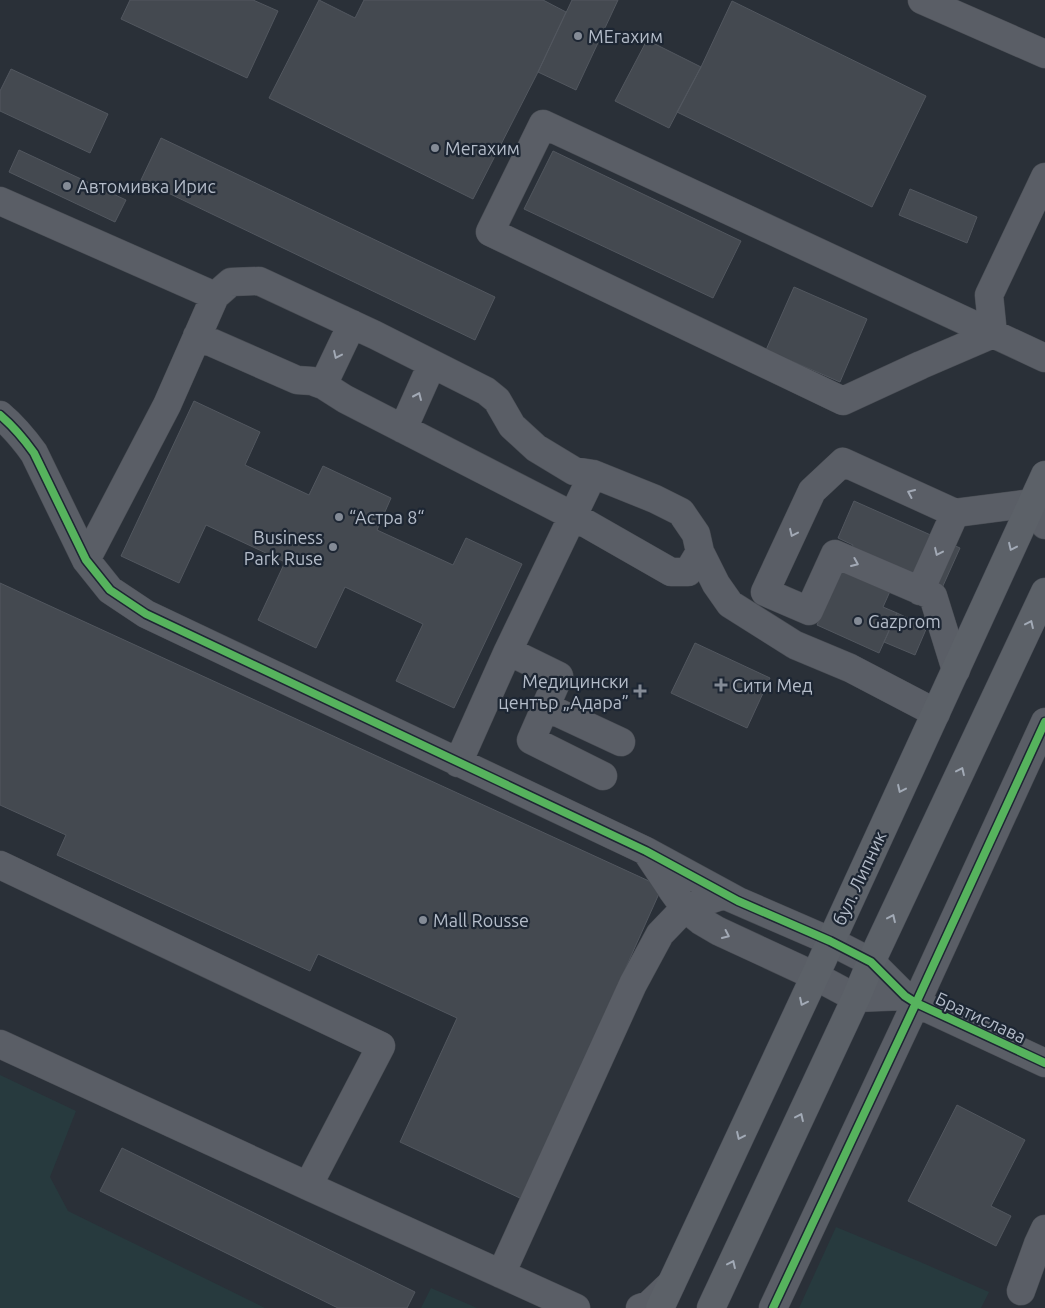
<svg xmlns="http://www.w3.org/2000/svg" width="1045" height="1308" viewBox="0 0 1045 1308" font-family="Ubuntu,sans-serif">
	<rect width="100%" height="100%" fill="#2a3038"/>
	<path fill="#273a3e" d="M0,1075L76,1111L50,1177L68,1211L265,1308H0Z
		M836,1227L918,1261L989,1292L981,1308H799Z
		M431,1288L477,1308H421Z"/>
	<path fill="#444950" stroke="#52575f" d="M130,0H253L278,11L247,78L121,19Z
		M319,0L355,18L364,0H543L566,12L538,72L473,199L269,98Z
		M572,0H618L576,90L538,72Z
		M732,1L926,96L872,207L677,112L701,67Z
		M647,40L701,67L669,128L615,101Z
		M11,69L108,114L90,153L0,111V91Z
		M161,138L495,297L475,340L141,180Z
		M19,150L126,200L115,222L9,172Z
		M553,151L741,241L713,298L524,209Z
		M910,189L977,217L967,243L899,215Z
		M794,287L867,319L840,382L766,350Z
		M194,401L260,432L245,465L309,495L323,466L391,498L377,530L453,565L466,538L522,564L454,708L396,681L423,624L345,587L316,648L258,620L285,562L206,525L179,583L121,556Z
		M854,501L960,548L942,588L900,569L883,607L897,613L879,653L817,625L853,545L838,538Z
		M0,583L662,887L522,1199L400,1142L457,1018L318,954L310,971L57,855L66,835L0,805Z
		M897,613L927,627L915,655L884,642Z
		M695,643L770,678L747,728L671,693Z
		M957,1105L1025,1140L991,1206L1011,1216L996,1246L908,1201Z
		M122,1148L415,1292L407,1308H338L100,1191Z"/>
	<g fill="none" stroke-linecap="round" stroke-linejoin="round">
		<g stroke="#484c53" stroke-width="29">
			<path id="minor" d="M922,0L1045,54
				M0,201L215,296
				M993,334L921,365L843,401L490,232L543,124L1045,358
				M993,334L989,295L1045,177
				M197,336L297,380L312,381L323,385L345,399L573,516L671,572H688L700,552
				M323,385L352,324
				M0,415C13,426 24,439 34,453L86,560L110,590L146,614L646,851L738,901
				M403,429L432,364
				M86,560L167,405L215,296L231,282L259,281L375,335L486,391L497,400L512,426L536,448L574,471L593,474L655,499L681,512L696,534L700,552L716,584L730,604L795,645L850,668L936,713
				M920,591L955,513
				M508,651L559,676L531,740L603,776
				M956,670L933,596L835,554L809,611L765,592L812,491L843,462L955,513L1032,503L1045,525
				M546,707L621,742
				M458,763L508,651L593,474
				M648,854L672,890L685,908L701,921L718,931L815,976L856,998L905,996
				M0,865L381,1046L308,1186
				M0,1044L308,1186L576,1308
				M501,1274L633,984L660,934L685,908L724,895L830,941L871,962L905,996L916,1003L1045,1063
				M1021,1291L1038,1244L1045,1229
				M640,1308L649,1305L671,1284
				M773,1308L916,1003L1045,722"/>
		</g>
		<g stroke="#484c55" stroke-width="29">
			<path id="major" d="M660,1308L815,976L1045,475
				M711,1308L856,998L871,962L1045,592"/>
		</g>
		<use href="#minor" stroke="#5a5e66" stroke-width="28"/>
		<use href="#major" stroke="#5c6168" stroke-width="28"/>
		<g stroke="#1d2633" stroke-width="11">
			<path id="cycleway" d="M0,415C13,426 24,439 34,453L86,560L110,590L146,614L646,851L738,901L830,941L871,962L905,996L916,1003L1045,1063
				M773,1308L916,1003L1045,722"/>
		</g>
		<use href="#cycleway" stroke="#56b35d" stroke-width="8"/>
	</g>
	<defs><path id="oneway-chevron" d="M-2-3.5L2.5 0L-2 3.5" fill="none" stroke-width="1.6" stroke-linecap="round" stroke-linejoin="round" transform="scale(1.25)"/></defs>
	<g stroke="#a2a9b5">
		<use href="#oneway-chevron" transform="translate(337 355) rotate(115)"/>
		<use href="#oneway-chevron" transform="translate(418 396) rotate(-66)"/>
		<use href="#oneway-chevron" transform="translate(911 493) rotate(-156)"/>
		<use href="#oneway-chevron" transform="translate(793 533) rotate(115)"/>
		<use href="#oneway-chevron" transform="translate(938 552) rotate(115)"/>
		<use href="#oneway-chevron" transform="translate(855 563) rotate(23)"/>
		<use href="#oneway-chevron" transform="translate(726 935) rotate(25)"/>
	</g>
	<g stroke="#a2aab6">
		<use href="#oneway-chevron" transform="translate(1012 547) rotate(115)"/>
		<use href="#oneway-chevron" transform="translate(1030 624) rotate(-65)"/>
		<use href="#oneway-chevron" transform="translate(961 771) rotate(-65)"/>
		<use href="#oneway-chevron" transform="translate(901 789) rotate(115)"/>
		<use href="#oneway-chevron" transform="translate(892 918) rotate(-65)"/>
		<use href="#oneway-chevron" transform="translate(803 1002) rotate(116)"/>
		<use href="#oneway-chevron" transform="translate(800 1117) rotate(-65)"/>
		<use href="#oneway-chevron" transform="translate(740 1136) rotate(115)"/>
		<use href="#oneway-chevron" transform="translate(732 1264) rotate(-65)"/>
	</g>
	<g fill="#848b96" stroke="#1d2633" stroke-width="2">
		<circle cx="578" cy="36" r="5"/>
		<circle cx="435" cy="148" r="5"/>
		<circle cx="67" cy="186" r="5"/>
		<circle cx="339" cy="517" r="5"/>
		<circle cx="333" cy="547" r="5"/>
		<circle cx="858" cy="621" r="5"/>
		<path d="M718.5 677.5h5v5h5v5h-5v5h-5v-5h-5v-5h5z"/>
		<path d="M637.5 683.5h5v5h5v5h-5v5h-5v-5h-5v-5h5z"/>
		<circle cx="423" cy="920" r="5"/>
	</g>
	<g text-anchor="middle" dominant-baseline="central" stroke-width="4.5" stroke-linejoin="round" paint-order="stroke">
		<g font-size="18" fill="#b4bcc9" stroke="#1d2633" text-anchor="start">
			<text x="588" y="36">МЕгахим</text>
			<text x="445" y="148">Мегахим</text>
			<text x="77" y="186">Автомивка Ирис</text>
			<text x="349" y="517">“Астра 8“</text>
			<text x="323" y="537" text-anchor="end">Business<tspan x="323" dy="21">Park Ruse</tspan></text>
			<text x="868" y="621">Gazprom</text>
			<text x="629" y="681" text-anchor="end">Медицински<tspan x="629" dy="21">център „Адара”</tspan></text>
			<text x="732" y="685">Сити Мед</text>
			<text x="433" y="920">Mall Rousse</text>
		</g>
		<g font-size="18" fill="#b4bcc9" stroke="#1d2633">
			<text transform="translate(859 878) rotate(-65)">бул. Липник</text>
			<text transform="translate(981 1017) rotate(25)">Братислава</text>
		</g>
	</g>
</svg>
